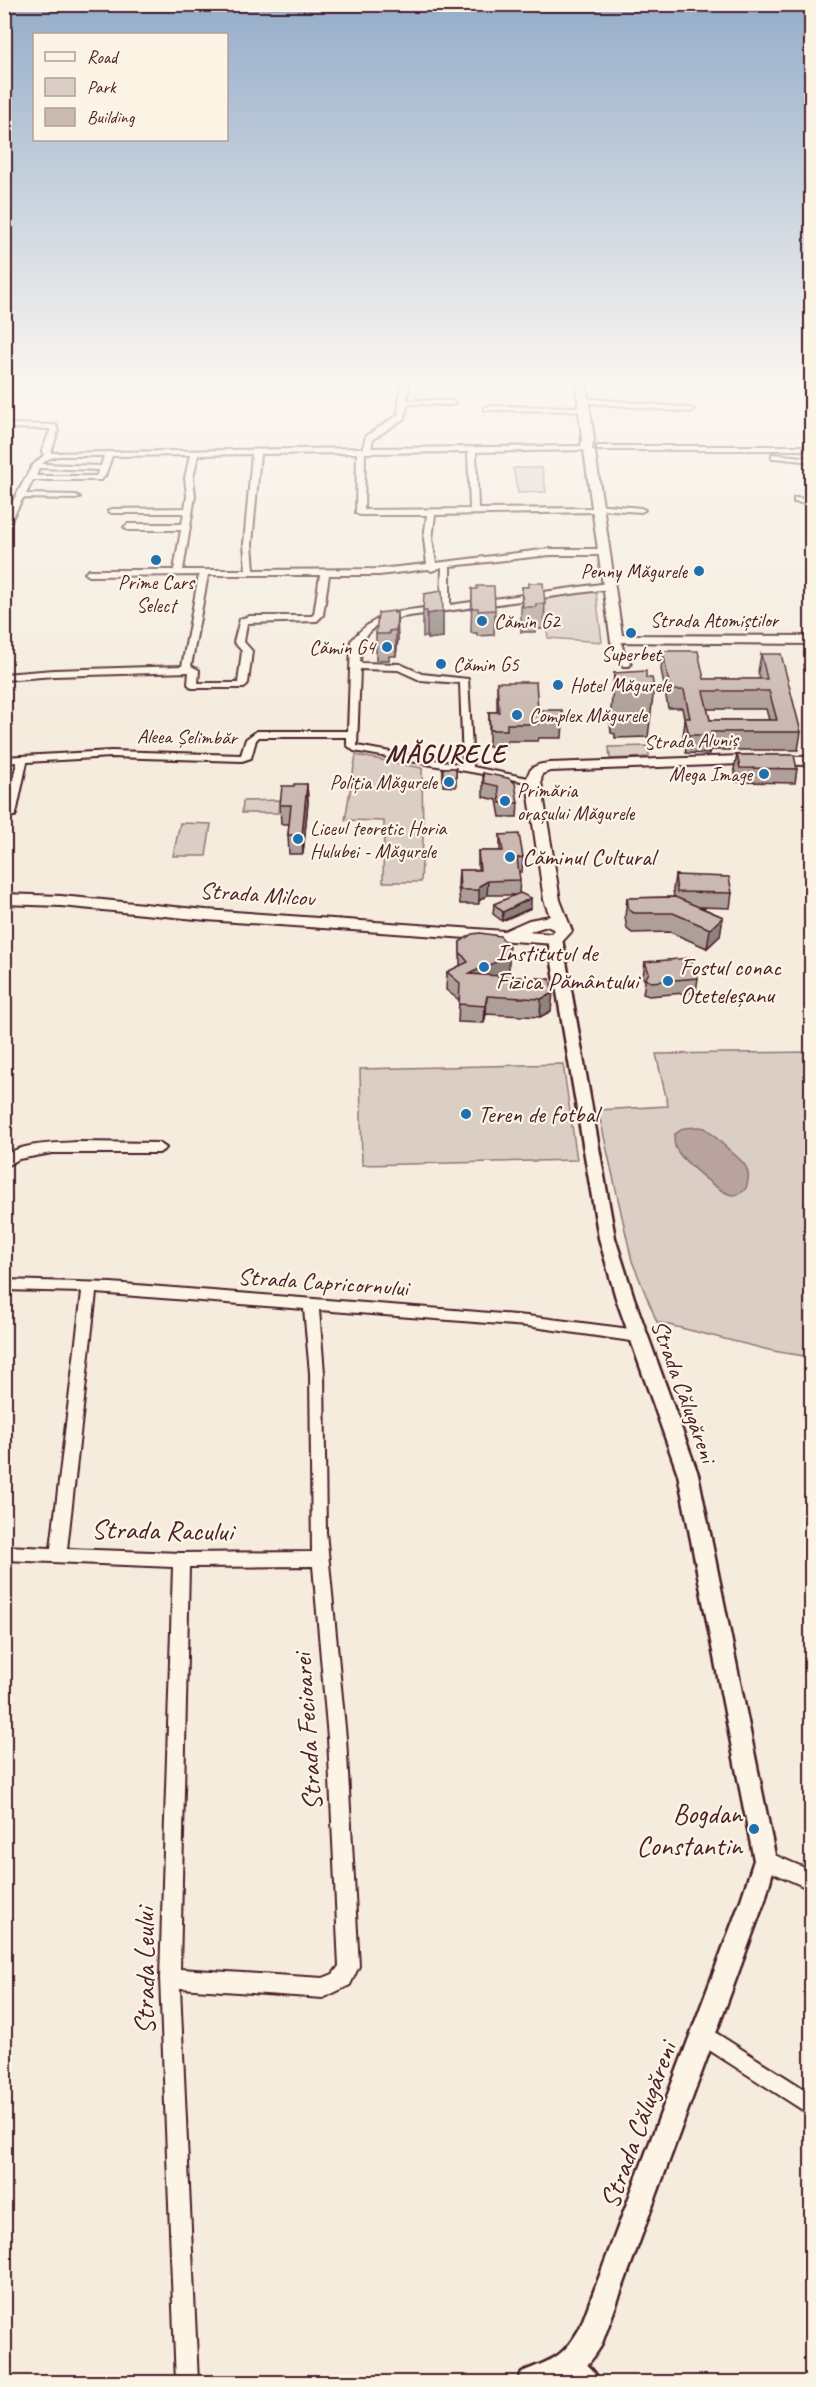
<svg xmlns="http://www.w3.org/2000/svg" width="816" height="2387" viewBox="0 0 816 2387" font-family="Caveat,sans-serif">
	<rect width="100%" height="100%" fill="#f5ecde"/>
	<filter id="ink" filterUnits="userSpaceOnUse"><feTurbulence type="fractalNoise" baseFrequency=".0167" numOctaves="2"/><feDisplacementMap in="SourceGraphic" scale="12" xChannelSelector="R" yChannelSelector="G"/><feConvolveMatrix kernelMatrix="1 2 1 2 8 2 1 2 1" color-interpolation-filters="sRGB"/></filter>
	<g filter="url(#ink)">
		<path fill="#dbcec4" stroke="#927678" stroke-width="1.5" d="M513,468H542L546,492L518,493Z
			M589,592L596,593L602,642L548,638L544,605L524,602Z
			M649,746V757L610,759L609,747Z
			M356,755L422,768L423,838L421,882H383L384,821L345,820Z
			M279,800L278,813H242L243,801Z
			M180,823L211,824L206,856H173Z
			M811,1052V1357L773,1351L657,1322L632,1261L598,1110L668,1106L656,1054Z
			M563,1064L577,1160L362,1165L360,1069Z"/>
		<path fill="#b8a39e" stroke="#8c6e70" stroke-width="1.5" d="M699,1127L705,1128C713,1134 719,1141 726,1147C738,1159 753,1165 747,1185C746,1191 739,1195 733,1195C720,1194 685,1162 678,1152C674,1146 673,1140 675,1134L684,1128Z"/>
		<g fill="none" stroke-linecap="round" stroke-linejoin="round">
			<g stroke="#4a1f2b" stroke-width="4">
				<path id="minor" d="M401,384H409L407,400L451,401L455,403L451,405L407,404L405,418L373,439L371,448L586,446L590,448L586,450L476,452L478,509L593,508V504H596L641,508L645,510L641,512L599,509V512H596L435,515L432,539L436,563L550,549H603L607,552L603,555H550L450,566V605L608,583L612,586L608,589L402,617L375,626L361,642L360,663L400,664L422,674L468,679L473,767L538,780V784L354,751L347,745V737H259L256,740L251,758L242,761L111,757L27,762L16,814L15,816H7L6,814L17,762L4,763V757L111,751L241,755L246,739L257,731H348L351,641C376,610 404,611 441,606L442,567L432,571L428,569L379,575H329L323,615L317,621L247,623L244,642L252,651L248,683L244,688H192L188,684L189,672L54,676L4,680V674L54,670L182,666L199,575L89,576L85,573L89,570H174L181,530H128L124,527L128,524H182L184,513H112L108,511L112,509L185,508L187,496L185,478L190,455L112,456L105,476L101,480H33L26,494L76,495L80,497L76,499L23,498L8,526L4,528V518L32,466L44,455L42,451L50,431V429L4,428V424L56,425L58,431L51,453L363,448L366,436L398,415ZM468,452L470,509L364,510L365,453ZM357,453L356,513L360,515H427L424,539L427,564L379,569L254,570L252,544L260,454ZM252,454L244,544L246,570H183L195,496L193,478L198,455ZM57,456H104L101,466L42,464L48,459ZM39,468L99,470L96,476H36ZM208,575H320L314,614L312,616H250L240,619L234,642L242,651L238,683H198L199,670L191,666ZM360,669L398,670L420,680L460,683L463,765L357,746Z
					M583,398L690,408L694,410L690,412L580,402L579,400Z
					M488,406L584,407L588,409L584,411L485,410L484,408Z
					M597,446H812V450H597Z
					M772,454L812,458V462L775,458H772Z
					M794,498L812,499V504L794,502Z
					M616,636L621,639L623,650L631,664L629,666H623L613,650L611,639Z
					M77,1142L159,1143L166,1148L159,1153H52L19,1159L4,1167V1156C24,1142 54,1144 77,1142Z
					M4,1280L111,1283L454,1310L527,1316L638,1330L643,1332L645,1336L643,1340L638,1342L527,1326L319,1310L324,1373L326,1532L346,1738L359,1966L350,1985L323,1998L180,1988L198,2382H176L160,1978L173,1567L4,1560V1546L51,1548L82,1292L4,1290ZM96,1293L304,1309L310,1373L312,1552L181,1553L67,1549ZM313,1566L328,1738L339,1966L333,1974L323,1978L180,1969L189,1567Z
					M765,1851L812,1871V1890L758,1866L756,1860L758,1854Z
					M702,2024L812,2094V2116L695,2041L692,2034L695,2027Z
					M571,2355C583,2360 596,2370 600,2382H573L563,2374L560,2366L563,2358Z"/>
			</g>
			<g stroke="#4a1f2b" stroke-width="5">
				<path id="tertiary" d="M555,935L562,939L615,1238L634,1298L698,1474L776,1860L765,1900L601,2346C575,2387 565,2382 518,2382L522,2372C553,2359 562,2359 580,2328L741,1900L754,1860L678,1474L616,1298L599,1238L548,939Z"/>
			</g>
			<g stroke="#4a1f2b" stroke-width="4">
				<path id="secondary" d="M576,384H586L594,439L592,449L595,452L622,635L812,636V644L611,642L584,451L581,448L582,439Z
					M740,756L812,757V765L740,764L550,771L542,774L541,782L560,900L572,931L561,943L555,944L206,920L61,906L4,904V894L61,896L206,910L504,931L529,920L550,916L544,900L527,782C527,767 537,764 550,763ZM547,926L555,930L551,934L528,932Z"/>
			</g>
			<use href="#minor" fill="#fcf5e5" fill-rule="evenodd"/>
			<use href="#tertiary" fill="#fcf5e5" fill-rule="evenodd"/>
			<use href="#secondary" fill="#fcf5e5" fill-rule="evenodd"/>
		</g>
		<path fill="#ae9f98" stroke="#4a1f2b" stroke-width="1.5" fill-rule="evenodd" d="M522,587H529L545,604L543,629H535V632H521V612Z
			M472,589L495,610L494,635L477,636V633H471Z
			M394,611L398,639L396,656H389V660H376V634Z
			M423,611H443V637L427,639V637H423Z
			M663,651L704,679H760L758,672L761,654L801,732L798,750H710L709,754L686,753L683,736L685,722L682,708H668L661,669ZM707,709H766L769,720H710Z
			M614,673L646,678L654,688L648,737L615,738V734L611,733L610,722Z
			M497,682L538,710L563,721L562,738H539L538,741H507V747H489V712H497Z
			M737,755L797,769L795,783L737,782L734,769Z
			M443,768H456V787L443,786Z
			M483,773L518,803L517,817H500L497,800L483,797Z
			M307,784L308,802L303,854H289L288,835L289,824H281L280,805L294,786Z
			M500,835L523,857L522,872H518L520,880L519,893L531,908L502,921L493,914L494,904L516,895H487L479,901V904H460L458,885L459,870H478V851H500Z
			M675,875L732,893L730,908L700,907L723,917L720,936L707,948L670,932L632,933L627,929L625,917L627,898L674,897L673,890Z
			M460,942L509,969L502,976L550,979L551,1011L540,1017L486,1014L484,1023L458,1022L459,1000L446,990L447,972L460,966Z
			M645,962L698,978L696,992L649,996L643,994L645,981L643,977Z"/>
		<path fill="#8d827c" stroke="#4a1f2b" stroke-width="1.5" d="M443,611V637L427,639V614Z
			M397,613L398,639L396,656V630Z
			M307,784L308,802L303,854L302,835Z
			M488,881L487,895L479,901V886Z
			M531,898V908L502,921L503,912Z
			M723,917L720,936L707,948L710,929Z
			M509,951V969L502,977L468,974Z
			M553,993L551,1011L540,1017L541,999Z
			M487,996L486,1014L484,1023L485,1006Z"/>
		<path fill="#cab9b1" stroke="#4a1f2b" stroke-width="1.5" fill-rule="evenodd" d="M529,583H543L545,604H536V607H523L522,587H529Z
			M477,586H494L495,610L478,611V608H472V589H477Z
			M442,591L443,611L427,614V611H423L424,594Z
			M394,611V613H397L396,630L389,631V634H376L378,613Z
			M663,651H698L704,679H767L761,654H781L801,732H711L712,735H689L685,718H690L684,690H670ZM703,691H769L777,720H710Z
			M646,671V678H652L654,688L620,689V685H616L614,673Z
			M497,682H536L538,710H562L563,721H539V724H507V730H490L489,712H499Z
			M737,755H794L797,769L740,768Z
			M443,768H456V777H443Z
			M483,773L508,778L515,783L518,803H500L498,786L484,783Z
			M294,784H307L302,835H288L291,805H280L282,786H294Z
			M519,834L523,857L517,858L520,880L488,881L479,886V890H460L459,870H480L478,851H503L500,835Z
			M675,875L729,877L732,893L677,892Z
			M520,893L531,898L503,912L494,904Z
			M675,897L723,917L710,929L673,913H634L629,910L627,898Z
			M480,933L500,936L509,946V951L503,959L468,974L550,979L553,993L541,999L487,996L485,1006L459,1004L460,983L447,972L468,962L460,952V942L472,934Z
			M690,958L698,978L651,982L645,979L649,973L645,962Z"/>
	</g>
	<linearGradient id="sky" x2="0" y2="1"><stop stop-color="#95adca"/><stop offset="0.53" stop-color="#faf6f0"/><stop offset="1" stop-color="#faf6f0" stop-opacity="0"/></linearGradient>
	<rect width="816" height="718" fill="url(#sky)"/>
	<g fill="#1f6fb2" stroke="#fcf5e5" stroke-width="2">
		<circle cx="156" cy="560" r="6"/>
		<circle cx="699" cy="571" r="6"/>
		<circle cx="482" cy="621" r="6"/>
		<circle cx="631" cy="633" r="6"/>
		<circle cx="387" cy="647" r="6"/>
		<circle cx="441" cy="664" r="6"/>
		<circle cx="558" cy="685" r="6"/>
		<circle cx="517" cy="715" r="6"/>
		<circle cx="764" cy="774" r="6"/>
		<circle cx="449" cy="782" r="6"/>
		<circle cx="505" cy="801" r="6"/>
		<circle cx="298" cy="839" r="6"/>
		<circle cx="510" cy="857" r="6"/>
		<circle cx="484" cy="967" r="6"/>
		<circle cx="668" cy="981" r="6"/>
		<circle cx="466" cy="1114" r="6"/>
		<circle cx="754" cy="1829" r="6"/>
	</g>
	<g text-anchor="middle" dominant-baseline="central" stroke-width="4.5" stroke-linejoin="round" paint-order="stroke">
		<g font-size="20" fill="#4a1f2b" stroke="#fcf5e5" text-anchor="start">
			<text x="687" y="571" text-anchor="end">Penny Măgurele</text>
			<text x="156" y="582" text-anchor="middle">Prime Cars<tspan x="156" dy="23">Select</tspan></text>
			<text x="494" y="621">Cămin G2</text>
			<text x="375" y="647" text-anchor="end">Cămin G4</text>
			<text x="631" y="654" text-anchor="middle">Superbet</text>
			<text x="453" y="664">Cămin G5</text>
			<text x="570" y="685">Hotel Măgurele</text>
			<text x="529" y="715">Complex Măgurele</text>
			<text x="752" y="774" text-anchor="end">Mega Image</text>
			<text x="437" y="782" text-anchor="end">Poliția Măgurele</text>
			<text x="517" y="790">Primăria<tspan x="517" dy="23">orașului Măgurele</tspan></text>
			<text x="310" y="828">Liceul teoretic Horia<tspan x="310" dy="23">Hulubei - Măgurele</tspan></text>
		</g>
		<g font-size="20" fill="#4a1f2b" stroke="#fcf5e5">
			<text x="714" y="620">Strada Atomiștilor</text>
			<text transform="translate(187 737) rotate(1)">Aleea Șelimbăr</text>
			<text transform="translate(691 741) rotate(-2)">Strada Aluniș</text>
		</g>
		<g font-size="24" fill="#4a1f2b" stroke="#fcf5e5" text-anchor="start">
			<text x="522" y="857">Căminul Cultural</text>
			<text x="496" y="953">Institutul de<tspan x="496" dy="28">Fizica Pământului</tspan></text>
			<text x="680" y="967">Fostul conac<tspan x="680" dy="28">Oteteleșanu</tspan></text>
			<text x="478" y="1114">Teren de fotbal</text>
		</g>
		<g font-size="24" fill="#4a1f2b" stroke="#fcf5e5">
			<text transform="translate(257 894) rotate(4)">Strada Milcov</text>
			<text transform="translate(323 1282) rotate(4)">Strada Capricornului</text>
			<text transform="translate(684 1391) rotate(70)">Strada Călugăreni</text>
		</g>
		<g font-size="26" font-weight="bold" letter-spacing="1.5" fill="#4a1f2b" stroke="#fcf5e5">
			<text x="446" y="753">MĂGURELE</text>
		</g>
		<g font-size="28" fill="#4a1f2b" stroke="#fcf5e5">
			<text transform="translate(162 1530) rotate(1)">Strada Racului</text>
			<text transform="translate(307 1732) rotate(-94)">Strada Fecioarei</text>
			<text transform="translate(144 1971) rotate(-90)">Strada Leului</text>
			<text transform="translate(638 2125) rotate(-70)">Strada Călugăreni</text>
		</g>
		<g font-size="28" fill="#4a1f2b" stroke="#fcf5e5" text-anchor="end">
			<text x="742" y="1813">Bogdan<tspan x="742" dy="32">Constantin</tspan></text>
		</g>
	</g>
	<rect width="816" height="2387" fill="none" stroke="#fcf5e5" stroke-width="24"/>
	<rect x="12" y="12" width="792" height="2363" fill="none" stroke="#4a1f2b" stroke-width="2" filter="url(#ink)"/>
	<rect x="33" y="33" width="195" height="108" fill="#fcf5e5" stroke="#b59f9b" stroke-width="1.5"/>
	<rect x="45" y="52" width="30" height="9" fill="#fcf5e5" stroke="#b59f9b" stroke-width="1.5"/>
	<text x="87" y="63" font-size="18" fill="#4a1f2b">Road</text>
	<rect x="45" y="78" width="30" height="18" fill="#dbcec4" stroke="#b59f9b" stroke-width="1.5"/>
	<text x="87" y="93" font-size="18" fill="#4a1f2b">Park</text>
	<rect x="45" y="108" width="30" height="18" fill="#cab9b1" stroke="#b59f9b" stroke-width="1.5"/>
	<text x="87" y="123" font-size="18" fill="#4a1f2b">Building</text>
</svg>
